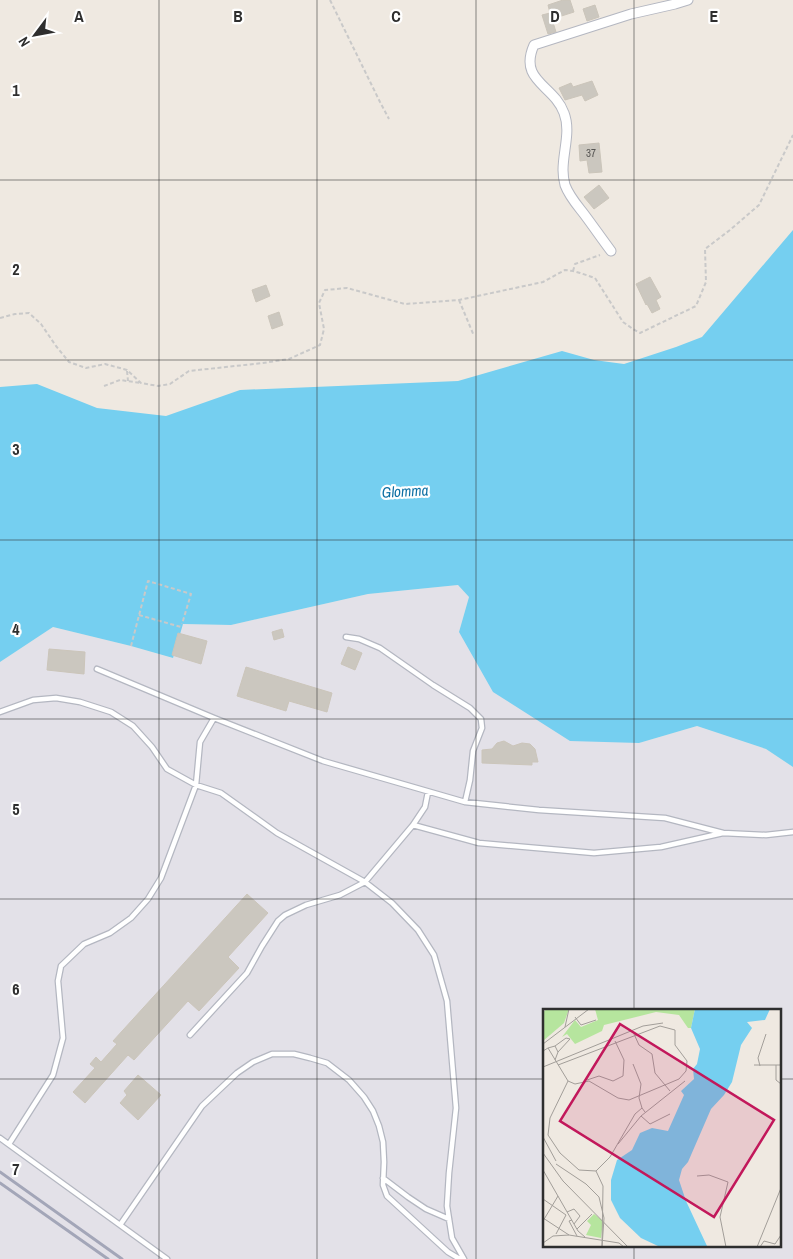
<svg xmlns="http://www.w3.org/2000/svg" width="793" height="1259" viewBox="0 0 793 1259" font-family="'Archivo Narrow',sans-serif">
	<rect width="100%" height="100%" fill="#efe9e1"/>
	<path fill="#e3e1e8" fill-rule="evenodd" d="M458,585L469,597L459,632L639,743L697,726L766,749L793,767V1259H0V662L53,627L131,646L172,658L182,624L231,625L368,594ZM544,1010H779V1245H544Z"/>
	<path fill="#75cff0" d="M793,230V767L766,749L697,726L639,743L570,741L493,692L459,632L469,597L458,585L368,594L231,625L183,624L173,658L131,646L53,627L0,662V387L37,384L97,408L166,416L240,390L458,381L562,351L594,360L624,364L676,347L702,337Z"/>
	<path fill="#cbc7bf" stroke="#cbc5ba" d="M563,0H570L574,12L552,19L556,32L548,34L542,15L550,13L548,5Z
		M595,5L599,17L587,21L583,9Z
		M592,81L598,95L585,101L582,95L565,100L559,88L571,83L573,87Z
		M599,143L602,172L589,173L587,160L580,161L579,145Z
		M599,185L609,198L594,209L584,197Z
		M650,277L661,297L656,300L660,309L652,313L647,304L646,305L636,284Z
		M266,285L270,296L256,302L252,290Z
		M279,312L283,325L272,329L268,316Z
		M282,629L284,637L274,640L272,632Z
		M178,633L207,641L201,664L172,655Z
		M348,647L362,653L355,670L341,664Z
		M49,649L85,652L84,674L47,670Z
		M246,667L332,693L327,712L289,701L286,711L237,696Z
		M504,741L513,746L522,743L530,744L535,749L538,762H532V765L482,763V750L492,749L497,743Z
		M247,894L268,913L228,957L239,968L199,1011L188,1001L134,1060L128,1055L85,1103L73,1092L95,1068L90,1064L96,1057L101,1062L117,1044L113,1041Z
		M138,1075L161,1095L138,1120L120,1103L127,1095L124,1091Z"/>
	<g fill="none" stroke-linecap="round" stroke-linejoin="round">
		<g stroke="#b4b7c1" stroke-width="7">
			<path id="lane" d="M346,637L359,639L380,648L433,685L470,708L481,719L482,728L473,751L470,780L465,802
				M97,669L214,718L323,761L465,802L539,810L665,818L723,833
				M0,712L33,700L56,698L80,702L111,712L133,726L152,747L167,769L196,785L221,793L277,833L365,882L392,903L418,930L434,955L447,1001L456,1108L449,1173L447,1206L452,1238L464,1259
				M428,792L425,807L413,825L479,843L594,853L661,847L723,833L766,835L793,832
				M190,1035L247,973L262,946L278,921L285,915L306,905L340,895L365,882L413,825
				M0,1138L167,1259
				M9,1144L53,1075L63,1038L58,981L61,966L84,944L110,933L131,918L148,899L161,878L196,785L200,742L214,718
				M383,1178L408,1197L426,1209L449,1219
				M120,1225L202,1106L237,1073L253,1062L272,1054H294L310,1058L327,1063L349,1080L364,1097L373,1111L379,1126L383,1142L384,1162L383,1185L387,1196L448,1252L458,1258L462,1259"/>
		</g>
		<g stroke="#b4b7c1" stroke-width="11">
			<path id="street" d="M611,251C602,239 593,226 584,214C577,205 569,196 565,185C564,181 563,174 563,170C563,151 571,131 564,113C554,85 518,81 534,45L631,14L675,4L688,0"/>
		</g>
		<path stroke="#c9c9c9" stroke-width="2" stroke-dasharray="4 2.5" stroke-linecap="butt" d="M330,0L380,102L389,119
			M573,271L575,264L600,255
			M459,300L474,336
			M0,318L15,314L29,313L41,324L56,346L69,362L86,368L105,364L127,370L141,383L158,386L170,384L189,371L263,363L289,359L320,345L324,329L319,303L325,290L347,288L405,304L459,300L543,282L565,270L573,271L580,273L595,278L623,322L633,329L640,333L696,306L706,282L705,249L730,230L759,205L793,135
			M127,371L128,381
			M104,386L120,380L141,383
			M139,615L181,627
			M131,646L148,581L191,594L182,624"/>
		<use href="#lane" stroke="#fff" stroke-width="4.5"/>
		<use href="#street" stroke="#fff" stroke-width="9"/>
		<path stroke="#a3a6b8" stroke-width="3" d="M0,1172L122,1259
			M0,1183L108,1259"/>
	</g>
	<path fill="none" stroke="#2e2e2e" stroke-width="1" stroke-opacity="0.55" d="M159,0V1259M317,0V1259M476,0V1259M634,0V1010M0,180H793M0,360H793M0,540H793M0,719H793M0,899H793M0,1079H544M779,1079H793M634,1245V1259"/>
	<g text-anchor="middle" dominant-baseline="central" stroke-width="4.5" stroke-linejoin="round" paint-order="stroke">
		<g font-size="11" fill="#555452">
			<text x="591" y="153">37</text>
		</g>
		<g font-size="15" font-style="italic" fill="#0d6fa3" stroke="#fff">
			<text transform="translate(405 491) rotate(-3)">Glomma</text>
		</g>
	</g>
	<g transform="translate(543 1009)">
		<rect width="238" height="238" fill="#efe9e1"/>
		<path d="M4,0H26L21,14L0,32V3ZM52,0H152L148,19H145L136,6L113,3L61,16L59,22L32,35L24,25L19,28L32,11L38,18L55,11ZM51,205L60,212L58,229L43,226L48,216L44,212Z" fill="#b6e59e"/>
		<path d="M152,0H227L222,11L204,13L209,19L198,36L189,73L181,86L168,100L145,153L139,160L136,171L143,192L164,237H115L98,229L77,209L68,191V171L74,151L89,141L97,124L109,119L125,122L141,86L138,82L151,70L150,60L154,55L157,40L148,19Z" fill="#75cff0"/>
		<path fill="none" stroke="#a29e99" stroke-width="1" d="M32,8L38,16L53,11M22,18L26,0M91,25L96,36L109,45L112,64L127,82M0,35L46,0M12,37L23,29L27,30L15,43M5,39L12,37L15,43L12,51M0,42L5,39L25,72L7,109L5,126L17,144L36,161L53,162L67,148L92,105L99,99L102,103M90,55L98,75L96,89L99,99M15,56L117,17L132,21V36L144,52L143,62L136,70L86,91L75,89L46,72L32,75L25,72M211,56H238M233,56V71L238,75M217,57L215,49L223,25M0,58L100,17L120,14M44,71L56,67L70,72L80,67L81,51L72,32M98,107L107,115L127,105M0,128L13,152M75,135L98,107L142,72M0,144L20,172L85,238M13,155L43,175L56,188L61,209L59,238M0,161L35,222L42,228M53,162L60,177L59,238M154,167L166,166L185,173L177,208L183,238M0,190L23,206L13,225M24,203L31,200L37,207L31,215M0,209L26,226M29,211L26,212L34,227M0,212L15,187M34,220L49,205M0,234L10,227L26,226L76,234L81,238M214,238L238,179M217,238L221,232L232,235L238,226"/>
		<path fill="#c2185b" fill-opacity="0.15" stroke="#c2185b" stroke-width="2.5" d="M77,15L231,111L171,208L17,112Z"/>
		<rect width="238" height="238" fill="none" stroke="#2e2e2e" stroke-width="2.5"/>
	</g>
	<g font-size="16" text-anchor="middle" font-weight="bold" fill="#2e2e2e" stroke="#fff" stroke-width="4.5" stroke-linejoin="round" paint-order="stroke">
		<text x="79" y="22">A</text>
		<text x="238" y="22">B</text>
		<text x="396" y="22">C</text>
		<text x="555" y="22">D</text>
		<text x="714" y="22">E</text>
		<text x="16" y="96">1</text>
		<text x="16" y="275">2</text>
		<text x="16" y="455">3</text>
		<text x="16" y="635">4</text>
		<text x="16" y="815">5</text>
		<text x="16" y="995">6</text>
		<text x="16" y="1175">7</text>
	</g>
	<g transform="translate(35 35) rotate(238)" stroke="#ffffff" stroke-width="4" paint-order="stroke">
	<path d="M0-4L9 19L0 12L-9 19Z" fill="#2e2e2e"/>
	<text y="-8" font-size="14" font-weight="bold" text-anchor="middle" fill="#2e2e2e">N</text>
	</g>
</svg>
